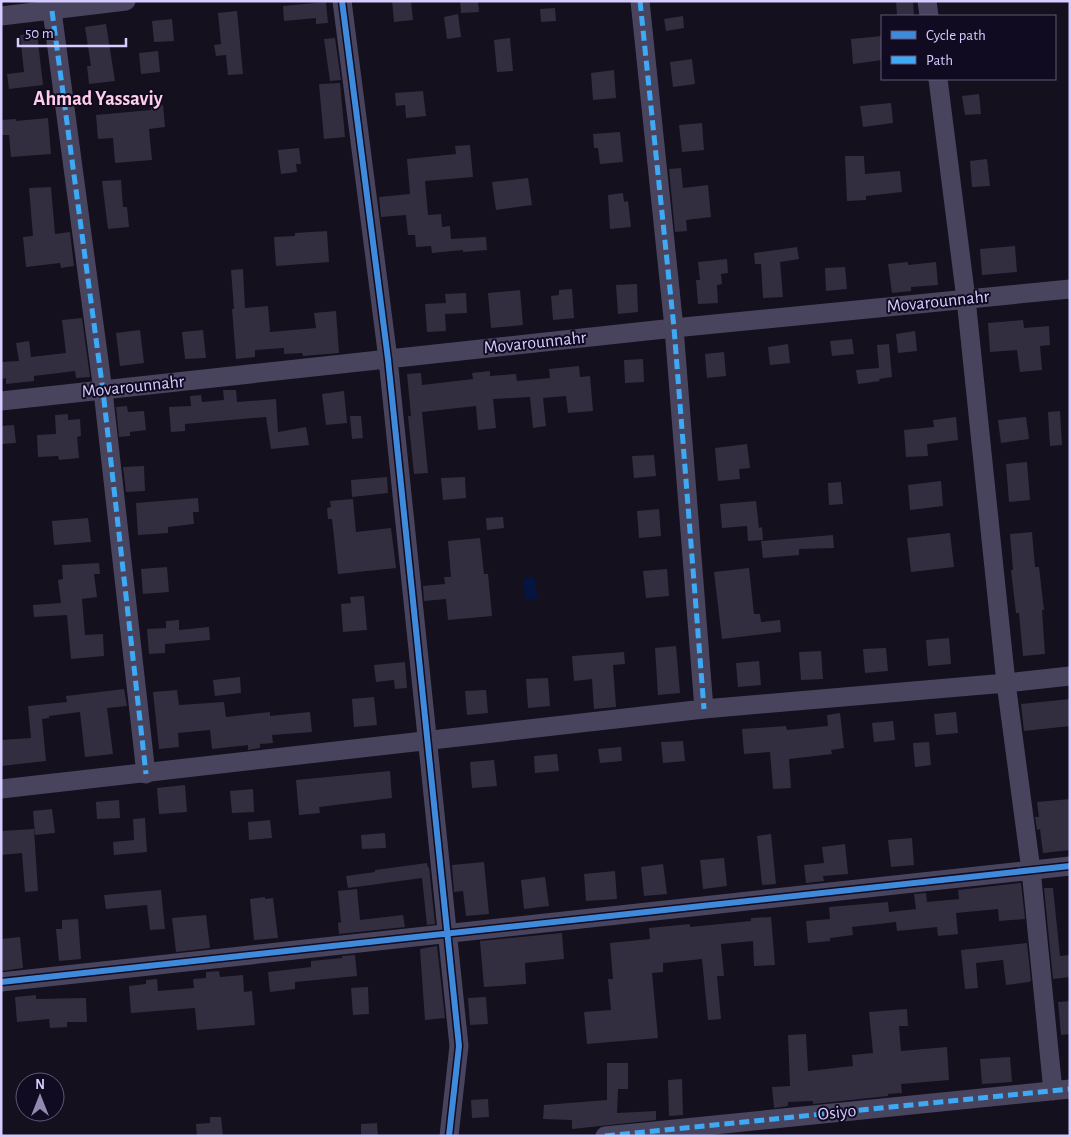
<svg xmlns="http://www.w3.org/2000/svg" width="1071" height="1137" viewBox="0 0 1071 1137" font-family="'Alegreya Sans',sans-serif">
	<rect width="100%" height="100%" fill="#14101d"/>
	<path fill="#05153f" d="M535,577L537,599H525L523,578Z"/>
	<path fill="#322e3f" d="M392,1H411L413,20L394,22Z
		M460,1H478L479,12L461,13Z
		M896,1H913L914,16H897Z
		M326,2L328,23L316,24V18L284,21L283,6Z
		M555,8L556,21L541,22L540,9Z
		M237,11L243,74L228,75L226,55L216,56L214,45L221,44L218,13Z
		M458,14L461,37L447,39L444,17Z
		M683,16L684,28L666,31L664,19Z
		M172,19L174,41L154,42L152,21Z
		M106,24L115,81L89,84L87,66H91L85,27Z
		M37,33L43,85L9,89L7,74L24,72L20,35Z
		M882,36V60L853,64L851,39Z
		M335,38L341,80L330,81L324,39Z
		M510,38L513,71L497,72L494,40Z
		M158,51L160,72L141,74L139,53Z
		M692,59L695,84L673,87L670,62Z
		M614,70L616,98L593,100L591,73Z
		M340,83L345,137L324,139L319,84Z
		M423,91L426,116L406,118L405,105L396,106L395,93Z
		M979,94L981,114L965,115L962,96Z
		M891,103L893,123L863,127L860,106Z
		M163,105L165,127L149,129L152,160L115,163L113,138L98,139L96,115L151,110V106Z
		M48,118L51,154L11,157L9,135H1V120L16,119V121Z
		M702,123L704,150L682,152L679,125Z
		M620,132L623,162L600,164L598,148H594L593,134Z
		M470,145L473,177L425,181L428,215L441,214L442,227L450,226L451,239L486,237L487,250L463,252V250L432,253L431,246L416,247L415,235H408L406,215L381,217L379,197L410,194L407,159L456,154L455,146Z
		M299,148L301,164H296L297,172L281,174L278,150Z
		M845,156H864L865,174L900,171L902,192L866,196V200L847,201Z
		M987,159L990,186L972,187L970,161Z
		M681,168L683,188L708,185L711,217L686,220L687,231L675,232L669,169Z
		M528,178L532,205L496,210L492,182Z
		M121,180L123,207H127L129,227L108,229L102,181Z
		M51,187L55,234L70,232L74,266L61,268L60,263L26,267L23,237L33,236L29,188Z
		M623,193L624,202L628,201L631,227L610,229L608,195Z
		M327,231L329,262L276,266L274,237L295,236V233Z
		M1015,246L1017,272L982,275L980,249Z
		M797,247L799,259L780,262L783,297L763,298L761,264H755L754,253Z
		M727,259L728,273L721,274L722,284L717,285L718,303L698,304L696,280H700L698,262Z
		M908,262V265L936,262L938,285L911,287V291L892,293L888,264Z
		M845,267L847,289L826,291L825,268Z
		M243,269L245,308L268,306L270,332L316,328L314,313L336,311L339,353L303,356L302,353L284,354V348L255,350V357L236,359L232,309H234L231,270Z
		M637,284L638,312L618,314L616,285Z
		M572,289L574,318L553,320L551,296L559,295V290Z
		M520,290L523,325L491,328L488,293Z
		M466,293L467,313L445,314L446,331L427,332L425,304L446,303L445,294Z
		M82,318L90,377L76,378L75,371L34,376V381L6,384V378L1,379V362L19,361L16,343L29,341L31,357L66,353L62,320Z
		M1023,320L1024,328L1049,326L1050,345L1040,346L1042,370L1020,372L1017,350L990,352L988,323Z
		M140,330L144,363L120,366L116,333Z
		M203,330L206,358L185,359L182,332Z
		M915,331L917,351L898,353L896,334Z
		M852,339L854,354L832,356L830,341Z
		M788,344L790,363L770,365L768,347Z
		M889,344L892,377L879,379L880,381L858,384L856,370L879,368L877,345Z
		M724,352L726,376L707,378L705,354Z
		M643,359L644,382L625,383L624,360Z
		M579,366L580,377L590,376L593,411L568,413L566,396L543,398L546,426L533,428L530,397L493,399L496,428L478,430L476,406L422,412L428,473L414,474L408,416H411L407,374L421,373L422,385L473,379L472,373L490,371V376L516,374L517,381L550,378L549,369Z
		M223,390H236L237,402L276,399L278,432L306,427L309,445L271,449L266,417L185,424V431L171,432L169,407L191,406L190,396L201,395L202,402L224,400Z
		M344,391L347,423L326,425L322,394Z
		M127,406L128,412L144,411L146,430L130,432V436L119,437L116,407Z
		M1060,411L1062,445L1050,446L1048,412Z
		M68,414V420L80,419L81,436L77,437L79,458L59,460L58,456L38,457L37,435L56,434L55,415Z
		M350,416H361L363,438L352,439Z
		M956,417L958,440L927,444L928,456L906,457L904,430L934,427L933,420Z
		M1026,417L1029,439L1001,443L998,420Z
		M14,425L16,443L1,444V426Z
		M747,444L750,468L739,469L740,479L718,481L715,448Z
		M654,455L656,476L634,478L632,456Z
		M1027,462L1030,500L1009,502L1006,464Z
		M144,466L145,491L126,492L123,467Z
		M387,477L388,493L352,497L351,480Z
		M465,477L466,498L443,500L441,478Z
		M941,481L943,506L910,510L908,485Z
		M841,482L843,504L829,505L828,483Z
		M198,498L199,512H193L194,524L168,527V533L138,535L136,503Z
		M353,499L356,532L391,528L396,568L338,574L332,519H328L327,508L331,507L330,501Z
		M756,501L759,528L762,527L763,540L748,541L747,526L722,528L720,504Z
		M659,509L661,536L639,538L637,511Z
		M503,517L504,528L487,530L486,518Z
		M88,518L91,542L54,545L52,521Z
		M1032,532L1035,567H1039L1044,610H1042L1045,654L1023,656L1019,613H1016L1011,570H1013L1010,534Z
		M950,533L954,567L911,572L907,538Z
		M833,535L834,548L799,549V555L763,558L761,541Z
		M480,538L484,574H488L492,616L448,620L446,599L424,601L423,586L445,584L444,577H451L448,541Z
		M99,563L100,574H94L97,597L82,599L85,635L103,634L104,656L71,659L67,615L34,617L33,605L61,603L58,580L63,579L62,565Z
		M167,567L169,592L143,594L141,569Z
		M749,568L754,614H760L761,622L780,620L781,632L722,639L714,572Z
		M667,569L669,596L646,598L643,571Z
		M364,596L367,630L343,632L341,604L351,603L350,597Z
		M179,620V630L209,627L210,640L165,644V653L149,654L147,629L166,628V621Z
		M949,638L951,664L928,666L926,640Z
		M676,646L680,693L658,695L655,648Z
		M886,648L888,671L865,673L863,649Z
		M821,651L823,679L801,680L799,652Z
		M624,652L625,664L613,665L616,707L594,709L592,679L574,681L572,656Z
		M759,661L761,685L738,687L736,663Z
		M405,662L407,688L395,689L394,680L376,682L374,665Z
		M240,677L241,693L215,696L213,680Z
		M548,678L550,706L528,708L526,679Z
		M124,689L127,706L107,708L113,754L85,757L80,712L49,716V718L42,719L46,761L1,766V740L31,738L28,706L67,702L66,696Z
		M177,690L179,705L224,702L226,717L270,712V716L310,712L312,732L272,735L273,743L260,744V748L248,750V745L212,749L210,730L178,733L179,747L159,749L153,692Z
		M486,690L488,713L467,715L465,691Z
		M374,697L377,725L354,727L352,699Z
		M1070,699V726L1024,731L1021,704Z
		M956,712L958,733L936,735L934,714Z
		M840,713L844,748L831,750L832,754L789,759L791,788L773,789L770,752L744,754L742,729L786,726L787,730L828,726L827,715Z
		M893,721L895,740L874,742L872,723Z
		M683,741L685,761L663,763L661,742Z
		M929,742L931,765L915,767L913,743Z
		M621,747L622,761L600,763L598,749Z
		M557,754L559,771L535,773L534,756Z
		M494,760L497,786L472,788L470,762Z
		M390,771L392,798L319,807L320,813L299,815L296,780Z
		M185,785L187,812L159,814L157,788Z
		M253,789L254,812L232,813L230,791Z
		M1070,799V850L1043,853L1040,829L1037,830L1035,817H1039L1037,802Z
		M119,800L120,818L97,819L96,802Z
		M52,809L55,833L35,835L33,811Z
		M145,818L147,852L114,855L113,842L134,840L133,819Z
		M270,820L272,838L249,840L248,822Z
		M34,829L38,891L25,892L22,853L1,855V831Z
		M385,833L386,848L362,849L361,835Z
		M771,834L776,884L762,885L757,836Z
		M912,838L914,865L891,867L888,840Z
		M845,844L848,874L823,876L824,881L806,883L804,865L824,863L822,847Z
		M724,858L727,886L703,889L700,860Z
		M484,862L489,914L466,916L463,891L454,892L452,865Z
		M427,863L428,868L429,867L435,924L427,925L422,878L348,888L346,876L375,872V870Z
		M663,864L667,894L644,896L641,867Z
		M615,871L617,899L586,901L584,874Z
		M545,877L549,906L524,909L521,880Z
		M1021,883L1025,919L999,921L998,909L956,913L958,934L938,936L937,927L897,931L896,922L852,927L853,935L830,938V941L808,943L806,921L830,919L829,907L888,902L889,912L916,909L914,894L926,893L927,902L959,899L958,890Z
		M1044,888H1053L1060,956L1069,955L1070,977L1053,979Z
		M357,889L360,920L403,915L405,927L339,934L338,923L341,922L338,891Z
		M161,890L165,929L150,930L147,905L106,909L104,895Z
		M265,897V899L273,898L278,938L254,940L250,899Z
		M206,915L210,948L176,952L172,918Z
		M771,917L775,965L754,966L753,941L721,944L724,976H717L721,1019L708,1020L702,959L663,963V972L652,973L658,1038L587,1044L584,1012L611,1010L608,979H613L610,943L650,939L649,928L690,924V927L751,921V918Z
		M78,919L81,959L59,961L56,929H62V920Z
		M562,933L564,959L525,963L526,984L484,987L480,941Z
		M20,937L23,968L1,971V939Z
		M1027,943L1031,981L1029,982L1006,985L1003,960L976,963L978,988L965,989L961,950Z
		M437,946L445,1018L425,1020L420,949Z
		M355,955L357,976L295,982V989L270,992L268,972L311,967V961L342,958V956Z
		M219,971L220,977L243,975L244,992L252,991L255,1025L197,1030L195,1008L131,1013L129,986L146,984V980L157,979L158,991L194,988L193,979L206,978V972Z
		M368,987L369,1014L353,1015L351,988Z
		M36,995V999L86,998L87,1022H67V1027L50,1028L49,1019L17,1022L15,997Z
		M486,997L488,1024L470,1025L468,998Z
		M1070,1001V1034L1061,1035L1058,1002Z
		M907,1009L908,1026H899L901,1051L947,1047L949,1080L901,1084L902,1093L888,1094V1096L813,1104V1101L788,1102V1106L774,1108L772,1087L790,1086L788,1035L806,1034L808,1071L853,1066L852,1055L873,1053L869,1012Z
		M1010,1057L1012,1082L982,1084L980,1059Z
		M607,1063H628V1089H618L617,1113L656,1111V1120L572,1129V1120L543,1119L544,1105L607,1100Z
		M682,1079L683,1115L669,1116L668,1080Z
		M488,1099L489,1117L472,1118L471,1100Z
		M210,1117H221L223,1136H197L196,1124L210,1123Z
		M377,1123L378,1136H361V1124Z"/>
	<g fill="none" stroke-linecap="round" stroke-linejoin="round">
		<path stroke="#48445e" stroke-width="19" d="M342,1L388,359L459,1046L449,1136
			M640,1L674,328L704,709
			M927,1L929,16
			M52,11L103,391L146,774
			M1,16L126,1
			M938,79L966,299L1006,683L1031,870L1053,1091
			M1,401L674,328L1070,289
			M1,789L704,709L1006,683L1070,676
			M1,982L1070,866
			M605,1136L1070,1089"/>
		<path stroke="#3fa9f5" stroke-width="5" stroke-dasharray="10 5" stroke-linecap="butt" d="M640,1L674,328L704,709
			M52,11L103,391L146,774
			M605,1136L1070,1089"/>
		<g stroke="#110b22" stroke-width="9">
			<path id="cycleway" d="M342,1L388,359L459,1046L449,1136
				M1,982L1070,866"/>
		</g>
		<use href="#cycleway" stroke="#408adc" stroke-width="6"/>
	</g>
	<g text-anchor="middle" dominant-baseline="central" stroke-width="4" stroke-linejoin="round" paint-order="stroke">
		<g font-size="18" fill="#d7ccff" stroke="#110b22">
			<text transform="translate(938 302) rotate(-6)">Movarounnahr</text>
			<text transform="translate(535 343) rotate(-6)">Movarounnahr</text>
			<text transform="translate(133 387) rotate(-6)">Movarounnahr</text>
			<text transform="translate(837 1113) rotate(-6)">Osiyo</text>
		</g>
		<g font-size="20" font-weight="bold" fill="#ffcee9" stroke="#110b22">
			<text x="98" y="99">Ahmad Yassaviy</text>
		</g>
	</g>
	<rect width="1071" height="1137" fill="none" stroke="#d7ccff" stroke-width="5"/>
	<rect x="881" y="15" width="175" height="65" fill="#110b22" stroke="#60587a"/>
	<rect x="891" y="31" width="25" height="8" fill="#408adc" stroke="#60587a"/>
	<text x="926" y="40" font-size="15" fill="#d7ccff">Cycle path</text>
	<rect x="891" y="56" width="25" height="8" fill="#3fa9f5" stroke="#60587a"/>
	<text x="926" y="65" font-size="15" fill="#d7ccff">Path</text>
	<g transform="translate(40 1097)"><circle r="24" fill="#110b22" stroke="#60587a"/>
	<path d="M0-4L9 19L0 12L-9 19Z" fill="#938ab0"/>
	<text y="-8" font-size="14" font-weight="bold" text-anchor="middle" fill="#d7ccff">N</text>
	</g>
	<path d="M18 38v8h108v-8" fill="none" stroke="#d7ccff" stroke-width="2.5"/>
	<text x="25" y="38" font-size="15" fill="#d7ccff" stroke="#110b22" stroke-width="4" paint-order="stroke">50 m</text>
</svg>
